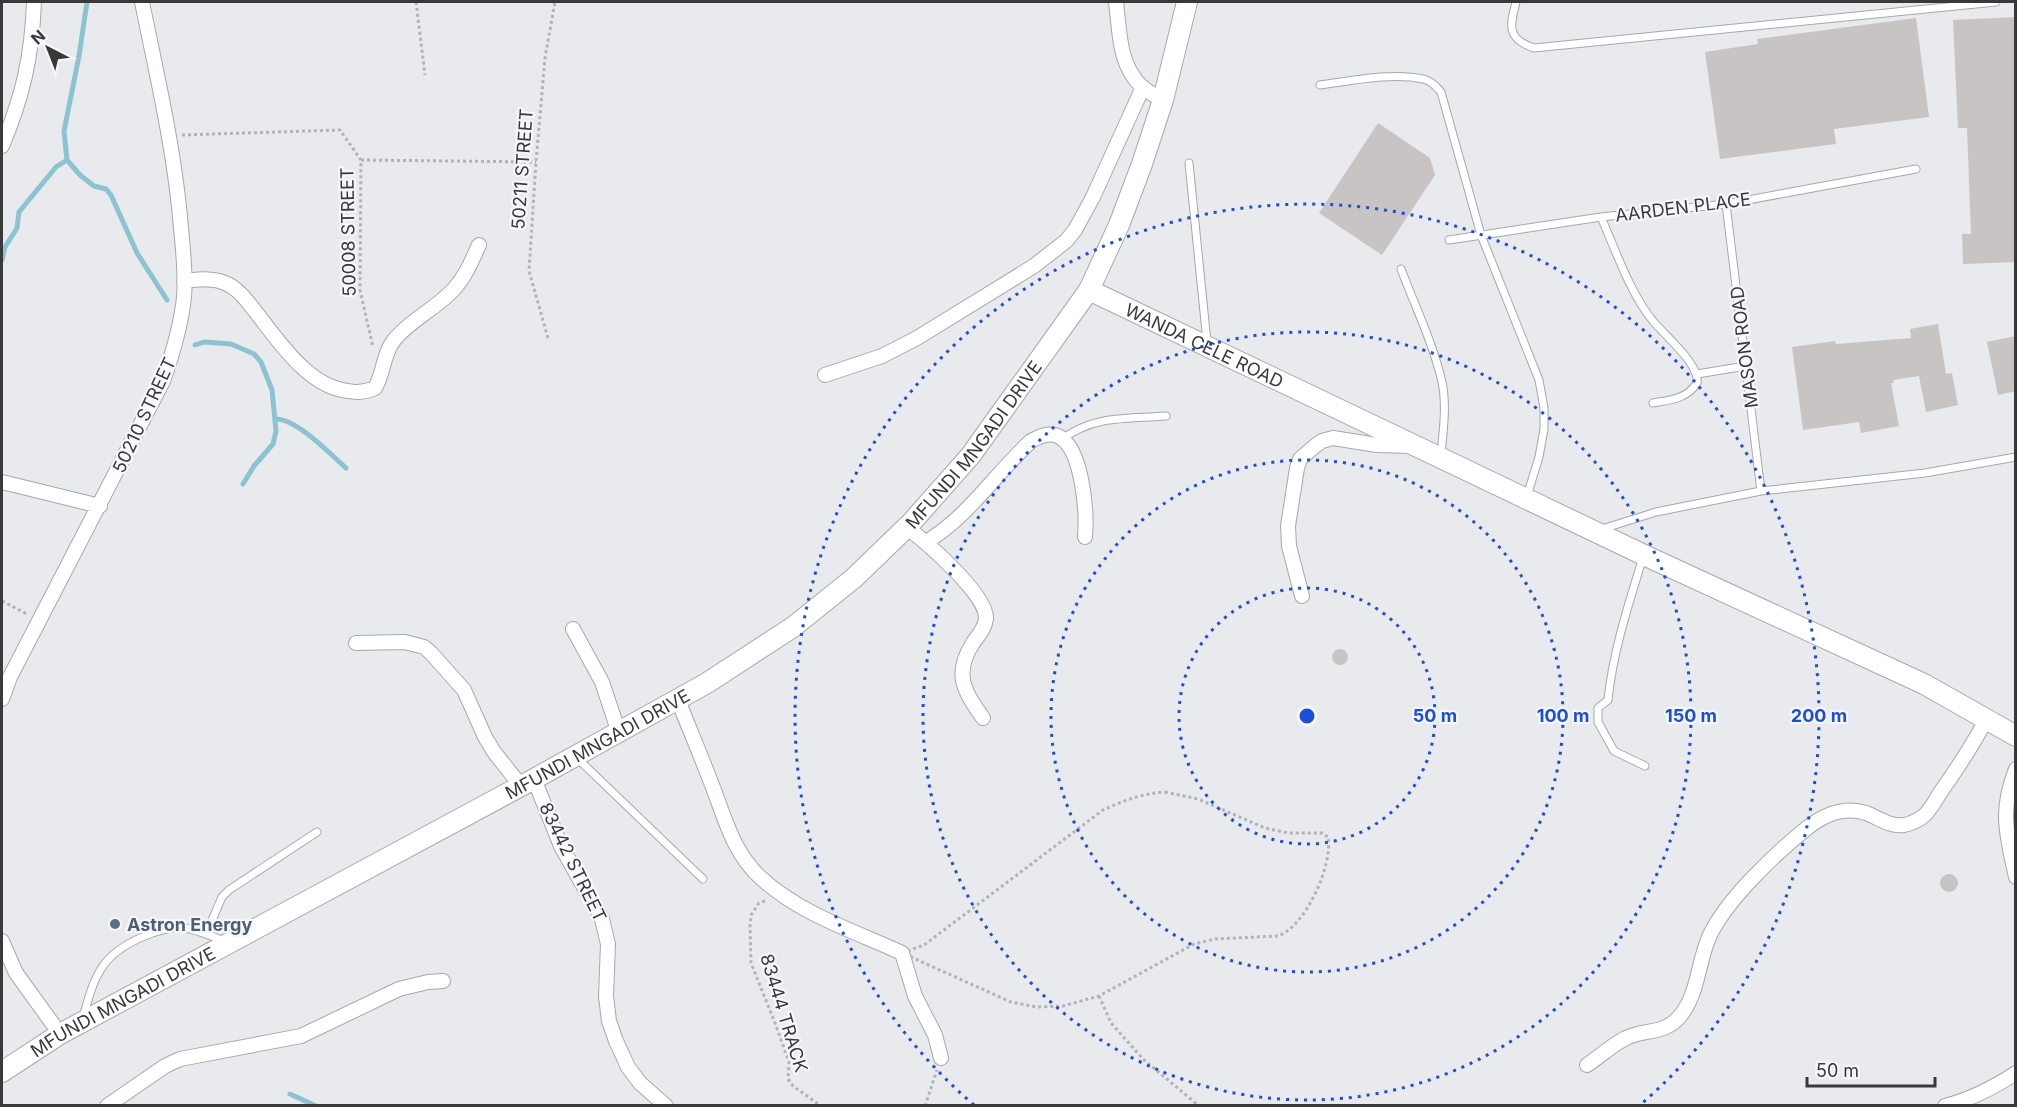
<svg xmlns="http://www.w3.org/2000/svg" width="2017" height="1107" viewBox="0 0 2017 1107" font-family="Inter,sans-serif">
	<rect width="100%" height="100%" fill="#e8eaed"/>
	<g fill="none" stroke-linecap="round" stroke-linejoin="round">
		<path stroke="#8bc3d3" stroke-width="5" d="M87,2L79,56L64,131L67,160L80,175L94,186L106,189L111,195L137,253L167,300
			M2,260L5,247L17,228L19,212L56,167L67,160
			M195,345L204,342L231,344L254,354L261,362L272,390L276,431L273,444L254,466L243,484
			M275,419C296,418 330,454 346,468
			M290,1094L316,1106"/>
	</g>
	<path fill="#c8c4c3" d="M2016,17V262L1963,264L1962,234H1971L1967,128H1958L1953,20Z
		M1916,18L1929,117L1834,129L1836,144L1720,159L1705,52L1758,44L1757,39Z
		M1378,123L1430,158L1435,175L1382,255L1319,213Z
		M1938,324L1946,374L1952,373L1958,405L1926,412L1919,376L1893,380L1894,383H1891L1899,426L1861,433L1859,422L1803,430L1792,347L1835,341L1836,344L1911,338L1910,329Z
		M2016,336V391L1998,395L1987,342Z
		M1332 657a8 8 0 1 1 16 0a8 8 0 1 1-16 0Z
		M1940 883a9 9 0 1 1 18 0a9 9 0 1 1-18 0Z"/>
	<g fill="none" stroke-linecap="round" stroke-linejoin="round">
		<g stroke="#a6a8ab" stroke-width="9">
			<path id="lane" d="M1516,2C1510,25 1506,39 1534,48L1996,2
				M1320,85C1350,81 1392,72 1423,79C1430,80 1436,86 1441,92L1481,235L1539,380L1544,408V429L1539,457L1527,496
				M1189,163L1207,342
				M1726,204L1761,491
				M1601,217C1615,249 1631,295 1653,321C1665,336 1700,364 1697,383C1687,399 1670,400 1653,403
				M1449,240L1601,217L1726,204L1916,169
				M1401,269C1415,306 1433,343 1442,382C1447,406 1443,431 1441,455
				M1697,374L1746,366
				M1062,439C1095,415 1126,419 1166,416
				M1602,529L1656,512L1761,491L1925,473L2016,457
				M1643,557C1629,603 1613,651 1608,700L1598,708V722L1614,751L1645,766
				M577,758L703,879
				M206,934L222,897L229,890L317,832
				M83,1018C88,1000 92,982 103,966C118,944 164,923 190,929C203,932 214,937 226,942"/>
		</g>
		<g stroke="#a6a8ab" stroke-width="16">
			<path id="street" d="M1116,2C1120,32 1118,64 1142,87C1148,92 1156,96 1163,100
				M2,146C23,96 32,56 34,2
				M184,281C197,280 212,277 225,283C238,288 247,301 255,311C278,340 308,387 348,391C358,393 366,392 375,388C384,373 383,354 394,340C411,319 436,309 454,289C466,276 472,260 479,245
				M825,375L882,356L917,338L1034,266L1066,241L1075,230L1093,197L1143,87
				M2,482L100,506
				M906,527C925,541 988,595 986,619C985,628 978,636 973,643C953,674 964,691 983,718
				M926,542C968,517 995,474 1031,441C1039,437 1048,432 1058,436C1083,448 1087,513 1085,537
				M1302,596L1289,546L1288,526L1297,468L1300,459L1315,446L1322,441L1333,438L1377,445L1411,446
				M573,629L602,682L619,733
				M356,643L405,642L424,647L431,653L464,690L485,737L494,752L521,786
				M2,699L10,677L163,381C173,353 181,326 184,297C186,274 183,250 181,228C175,152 157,76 142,2
				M678,700C689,728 701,756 712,785C725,818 733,853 761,878C800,914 854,931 902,953L915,996L935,1035L941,1058
				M2016,769C1999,812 2007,835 2016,877
				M534,779L561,846L602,919L608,944L606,996L609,1021L616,1041L628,1067L640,1083L666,1106
				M2,941L16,973L60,1034
				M1587,1065C1599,1057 1611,1046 1624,1039C1645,1028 1664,1036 1681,1015C1699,992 1698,960 1710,935C1727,899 1776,853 1807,828C1825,814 1844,806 1866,813C1879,818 1890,827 1904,825C1909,824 1916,821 1921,818C1929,813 1935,801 1940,793C1957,769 1972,746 1986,720
				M107,1106L165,1066L180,1059L301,1036L399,989L428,982L443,981
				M1945,1106C1972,1099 1993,1088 2016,1073"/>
		</g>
		<g stroke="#a6a8ab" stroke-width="22">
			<g id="secondary">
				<path id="s1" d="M1089,290L1644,555L1924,684L2016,736"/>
				<path id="s2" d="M2,1072L60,1034L534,779L707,683L793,627L854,578L911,523L971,455L1089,290L1119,225L1142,164L1163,100L1187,2"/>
			</g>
		</g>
		<path stroke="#b2b3b6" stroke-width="3" stroke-dasharray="3 3" stroke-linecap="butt" d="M416,2L425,75
			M182,135L340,130L361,160L360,290L373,347
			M361,160L536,162
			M548,338L529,271L536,162L545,58L555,2
			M2,601L27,614
			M1165,792L1198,799L1265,828L1288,833H1322L1328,837C1333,865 1306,926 1278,936L1215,939L1194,944L1099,996L1063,1006L1037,1007L1011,1002L902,953L924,945L1103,810C1123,801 1143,793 1165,792Z
			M765,901L759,903L751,915L750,926L751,963L775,1023L789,1062L788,1079L793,1086L821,1106
			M1099,996L1111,1023L1143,1059L1199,1106
			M925,1106L937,1070"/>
		<use href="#lane" stroke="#fff" stroke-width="7"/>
		<use href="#street" stroke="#fff" stroke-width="14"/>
		<use href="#secondary" stroke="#fff" stroke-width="20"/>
	</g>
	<g fill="none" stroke="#1d4ed8" stroke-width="3" stroke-dasharray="3 6">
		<circle cx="1307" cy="716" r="128"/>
		<circle cx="1307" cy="716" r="256"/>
		<circle cx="1307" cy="716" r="384"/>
		<path d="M974 1105A512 512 0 1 1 1640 1105"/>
	</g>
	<circle fill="#5c6f8a" stroke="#f6f7fa" stroke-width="2" cx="115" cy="924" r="6"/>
	<g text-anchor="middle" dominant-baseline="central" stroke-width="4.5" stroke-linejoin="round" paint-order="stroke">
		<g font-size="18" fill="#39393a" stroke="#f6f7fa">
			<text transform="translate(522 169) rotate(-86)">50211 STREET</text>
			<text transform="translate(1683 207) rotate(-7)">AARDEN PLACE</text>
			<text transform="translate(348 232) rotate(-91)">50008 STREET</text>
			<text stroke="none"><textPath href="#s1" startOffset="128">WANDA CELE ROAD</textPath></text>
			<text transform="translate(1744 347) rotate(-97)">MASON ROAD</text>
			<text transform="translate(144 415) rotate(-65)">50210 STREET</text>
			<text stroke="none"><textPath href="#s2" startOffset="1166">MFUNDI MNGADI DRIVE</textPath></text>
			<text stroke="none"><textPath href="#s2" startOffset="680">MFUNDI MNGADI DRIVE</textPath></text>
			<text transform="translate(573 862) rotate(64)">83442 STREET</text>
			<text stroke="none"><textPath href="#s2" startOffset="140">MFUNDI MNGADI DRIVE</textPath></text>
			<text transform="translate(784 1013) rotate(73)">83444 TRACK</text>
		</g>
		<g font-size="18" font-weight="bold" fill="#4e5e75" stroke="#f6f7fa" text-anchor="start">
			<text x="127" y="924">Astron Energy</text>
		</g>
	</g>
	<circle cx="1307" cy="716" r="9" fill="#1d4ed8" stroke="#f6f7fa" stroke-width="3"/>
	<g font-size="18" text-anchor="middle" font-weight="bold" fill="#1d4ed8" stroke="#f6f7fa" stroke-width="4.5" stroke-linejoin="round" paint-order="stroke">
		<text x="1435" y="722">50 m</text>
		<text x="1563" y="722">100 m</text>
		<text x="1691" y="722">150 m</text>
		<text x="1819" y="722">200 m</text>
	</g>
	<rect width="2017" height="1107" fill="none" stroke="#39393a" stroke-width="6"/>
	<g transform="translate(48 48) rotate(318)" stroke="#f6f7fa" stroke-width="4.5" paint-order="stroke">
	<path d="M0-4.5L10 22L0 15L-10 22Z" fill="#39393a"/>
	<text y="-9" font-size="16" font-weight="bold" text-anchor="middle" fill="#39393a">N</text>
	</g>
	<path d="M1807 1077v9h128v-9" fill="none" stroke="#39393a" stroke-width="3"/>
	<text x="1816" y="1077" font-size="18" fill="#39393a" stroke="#f6f7fa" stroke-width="4.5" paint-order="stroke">50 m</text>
</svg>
